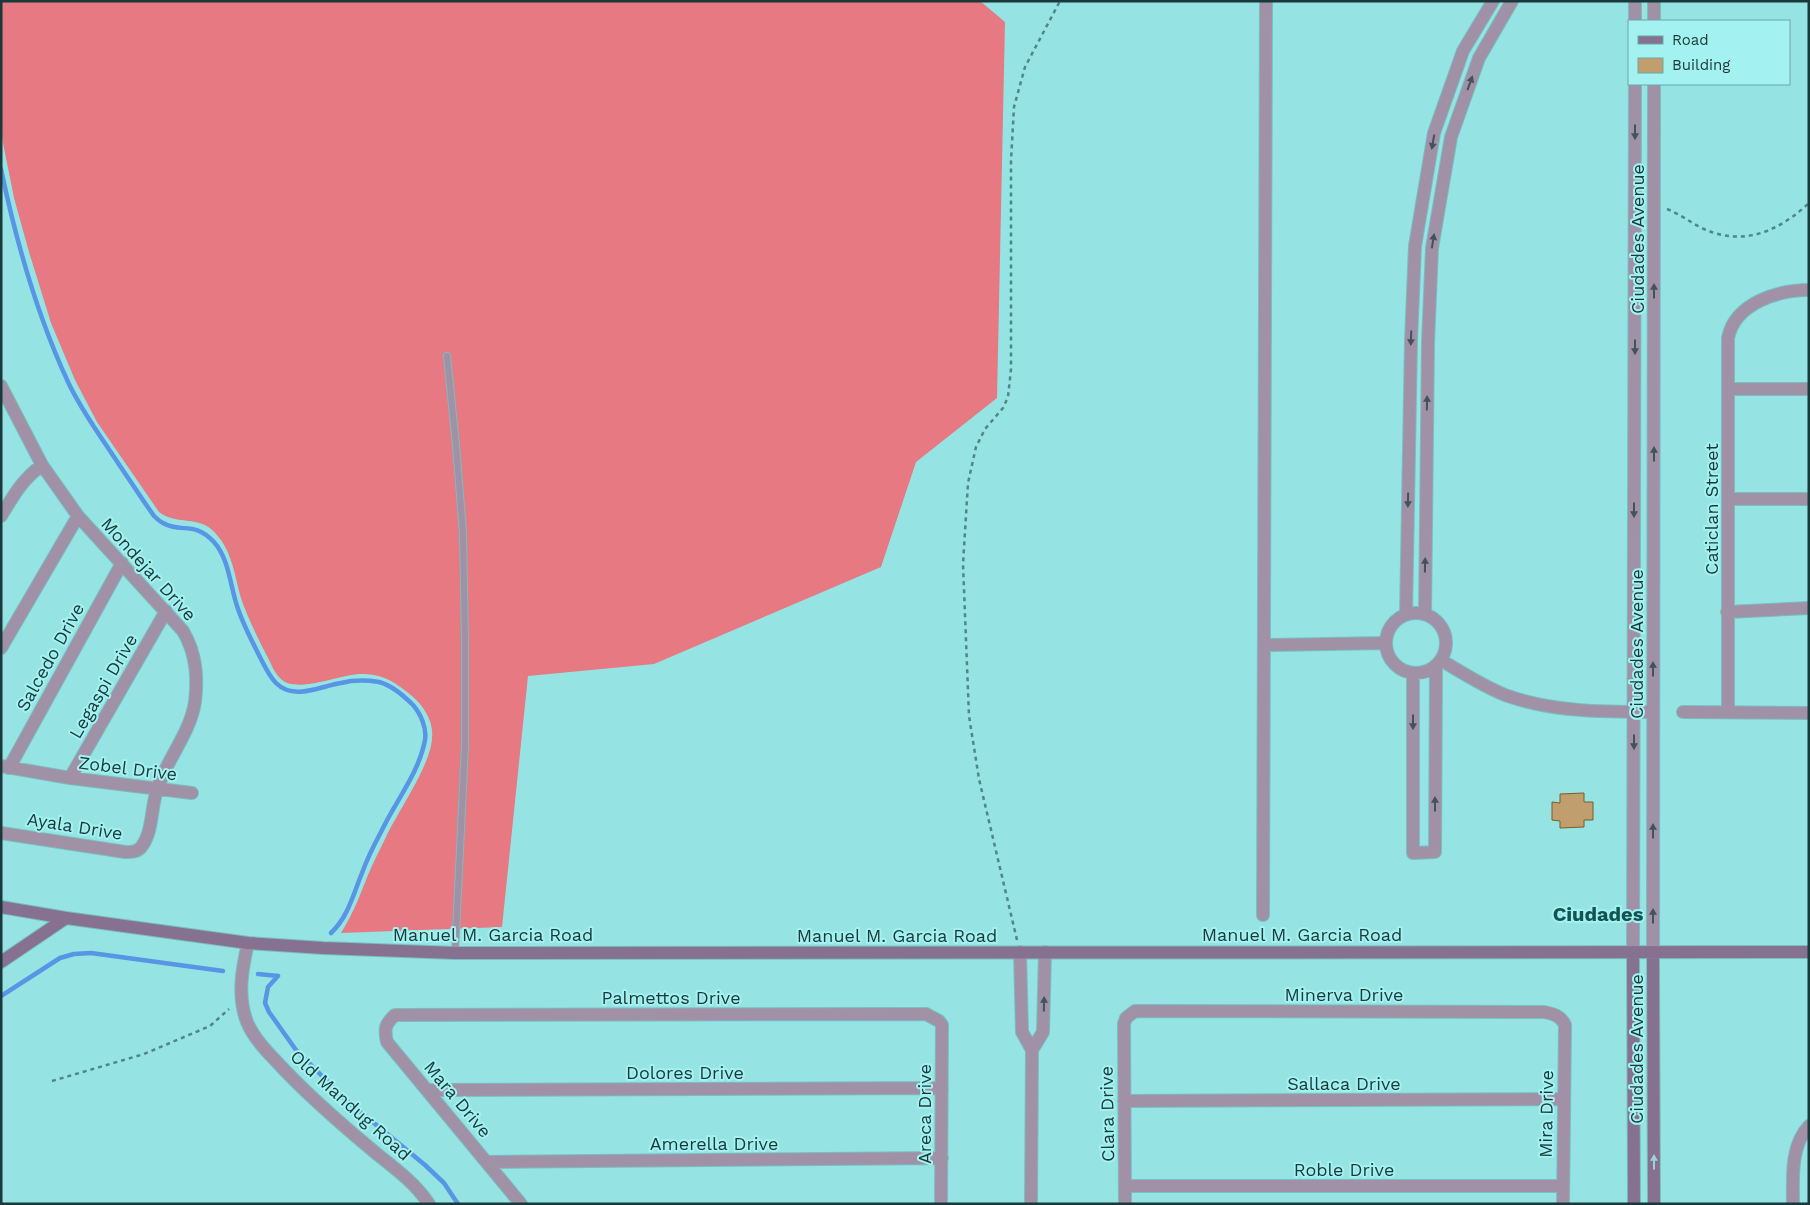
<svg xmlns="http://www.w3.org/2000/svg" width="1810" height="1205" viewBox="0 0 1810 1205" font-family="'Work Sans',sans-serif">
	<rect width="100%" height="100%" fill="#96e3e3"/>
	<path fill="#e77982" d="M1,1H980L1005,22L997,398L916,462L881,567L654,664L528,676L502,927L341,933C353,914 360,895 368,875C373,862 380,850 386,837C398,811 431,765 432,738C434,722 424,706 412,696C396,683 385,675 365,674C342,672 298,695 281,679C274,673 271,663 267,656C258,639 250,622 243,604C234,578 234,549 211,529C195,516 176,525 159,512L97,422L75,380L51,323L29,252L14,198L3,143L1,128Z"/>
	<g fill="none" stroke-linecap="round" stroke-linejoin="round">
		<path stroke="#5895e5" stroke-width="4.5" d="M1,169C16,241 37,315 68,382C82,412 102,438 120,466C131,482 142,499 154,516C156,518 159,521 163,523C182,534 193,520 214,542C229,559 230,585 237,606C243,625 253,643 262,661C266,669 270,677 276,683C294,701 321,686 341,683C353,680 366,680 379,682C391,685 405,697 413,705C421,714 427,729 425,740C419,773 395,802 381,832C374,845 367,859 362,873C353,895 348,917 331,933
			M258,974L278,976
			M278,976L268,987L265,1003L269,1012L296,1050L346,1100L425,1165L444,1183L458,1204
			M1,996L60,958L74,954L91,953L223,971"/>
	</g>
	<path fill="#c09e6d" stroke="#7b5c2c" d="M1584,793V802H1593V820H1584V827L1560,828V821L1552,820V802L1560,803V794Z"/>
	<g fill="none" stroke-linecap="round" stroke-linejoin="round">
		<g stroke="#7abebe" stroke-width="8">
			<path id="lane" d="M447,356L456,445L463,533L465,639V746L455,953"/>
		</g>
		<g stroke="#7abebe" stroke-width="14">
			<path id="street" d="M1635,21V1
				M1654,21V1
				M1,386L42,465L78,516L183,631C196,653 198,676 195,702C190,734 166,760 157,790C151,807 153,831 142,846C138,852 132,852 125,852L1,833
				M1729,389H1809
				M1729,499H1807
				M1,516C14,495 22,480 42,465
				M1727,612L1809,608
				M1386 643a30 30 0 1 1 60 0a30 30 0 1 1-60 0Z
				M1425,614L1428,342L1432,248L1451,137L1479,58L1512,1
				M1406,615L1411,341L1415,246L1434,133L1463,51L1493,1
				M1264,645L1386,643
				M1,648L78,516
				M1441,660C1462,673 1483,686 1505,695C1552,712 1604,712 1653,712
				M1413,674V853L1435,852L1436,667
				M1683,712L1809,713
				M1728,712V338C1735,303 1778,290 1809,290
				M1,766L70,778L192,793
				M9,768L122,563
				M70,778L166,611
				M1263,915L1266,1
				M248,943C242,969 237,996 247,1022C253,1037 265,1050 276,1061C307,1095 342,1125 377,1154C396,1169 416,1184 429,1204
				M1020,952L1022,1032L1032,1050L1031,1204
				M1633,952L1635,84
				M1653,952L1654,84
				M1032,1050L1043,1032L1045,952
				M428,1090L942,1088
				M1124,1101L1563,1099
				M487,1162L942,1158
				M1125,1186H1562
				M521,1204L387,1042C384,1029 385,1024 395,1015L926,1014L939,1021L942,1025L941,1204
				M1125,1204L1124,1024L1126,1018L1135,1011L1544,1012C1554,1014 1561,1016 1565,1025L1563,1204
				M1793,1204C1793,1178 1790,1146 1809,1126"/>
		</g>
		<g stroke="#7abebe" stroke-width="14">
			<path id="secondary" d="M1,907L66,918L248,943L323,948L455,953L1809,952
				M1633,952L1634,1204
				M1653,952L1654,1204
				M1,962L66,918"/>
		</g>
		<path stroke="#518686" stroke-width="2.5" stroke-dasharray="4 4" stroke-linecap="butt" d="M1667,209C1680,214 1691,223 1704,229C1744,247 1779,231 1809,203
			M1017,940L979,779L969,716L963,564L968,483L976,447L985,429L1003,408L1008,397L1011,369V161L1014,107L1025,67L1060,1
			M52,1081L144,1054L210,1026L229,1009"/>
		<use href="#lane" stroke="#a091a6" stroke-width="6"/>
		<use href="#street" stroke="#a091a6" stroke-width="12"/>
		<use href="#secondary" stroke="#877190" stroke-width="12"/>
	</g>
	<defs><path id="oneway-solid" d="M-6-.8H1V-3.2L6.5 0L1 3.2V.8H-6Z" transform="scale(1.25)"/></defs>
	<g fill="#42535a">
		<use href="#oneway-solid" transform="translate(1470 83) rotate(-70)"/>
		<use href="#oneway-solid" transform="translate(1635 132) rotate(90)"/>
		<use href="#oneway-solid" transform="translate(1433 142) rotate(100)"/>
		<use href="#oneway-solid" transform="translate(1433 241) rotate(-81)"/>
		<use href="#oneway-solid" transform="translate(1654 291) rotate(-90)"/>
		<use href="#oneway-solid" transform="translate(1411 338) rotate(92)"/>
		<use href="#oneway-solid" transform="translate(1635 347) rotate(90)"/>
		<use href="#oneway-solid" transform="translate(1427 403) rotate(-89)"/>
		<use href="#oneway-solid" transform="translate(1654 454) rotate(-90)"/>
		<use href="#oneway-solid" transform="translate(1408 500) rotate(91)"/>
		<use href="#oneway-solid" transform="translate(1634 510) rotate(90)"/>
		<use href="#oneway-solid" transform="translate(1425 565) rotate(-89)"/>
		<use href="#oneway-solid" transform="translate(1653 669) rotate(-90)"/>
		<use href="#oneway-solid" transform="translate(1413 722) rotate(90)"/>
		<use href="#oneway-solid" transform="translate(1634 742) rotate(90)"/>
		<use href="#oneway-solid" transform="translate(1435 804) rotate(-90)"/>
		<use href="#oneway-solid" transform="translate(1653 831) rotate(-90)"/>
		<use href="#oneway-solid" transform="translate(1653 916) rotate(-90)"/>
		<use href="#oneway-solid" transform="translate(1044 1004) rotate(-89)"/>
	</g>
	<use fill="#9cd1d9" href="#oneway-solid" transform="translate(1654 1162) rotate(-90)"/>
	<g text-anchor="middle" dominant-baseline="central" stroke-width="4" stroke-linejoin="round" paint-order="stroke">
		<g font-size="18" fill="#19393a" stroke="#a3f1f1">
			<text transform="translate(1637 239) rotate(-90)">Ciudades Avenue</text>
			<text transform="translate(1711 509) rotate(-90)">Caticlan Street</text>
			<text transform="translate(149 569) rotate(48)">Mondejar Drive</text>
			<text transform="translate(1636 644) rotate(-90)">Ciudades Avenue</text>
			<text transform="translate(50 657) rotate(-61)">Salcedo Drive</text>
			<text transform="translate(103 686) rotate(-60)">Legaspi Drive</text>
			<text transform="translate(128 768) rotate(7)">Zobel Drive</text>
			<text transform="translate(75 826) rotate(9)">Ayala Drive</text>
			<text x="493" y="934">Manuel M. Garcia Road</text>
			<text x="1302" y="934">Manuel M. Garcia Road</text>
			<text x="897" y="935">Manuel M. Garcia Road</text>
			<text x="1344" y="994">Minerva Drive</text>
			<text x="671" y="997">Palmettos Drive</text>
			<text transform="translate(1636 1049) rotate(-90)">Ciudades Avenue</text>
			<text x="685" y="1072">Dolores Drive</text>
			<text x="1344" y="1083">Sallaca Drive</text>
			<text transform="translate(458 1099) rotate(50)">Mara Drive</text>
			<text transform="translate(351 1105) rotate(42)">Old Mandug Road</text>
			<text transform="translate(924 1114) rotate(-90)">Areca Drive</text>
			<text transform="translate(1107 1114) rotate(-91)">Clara Drive</text>
			<text transform="translate(1546 1114) rotate(-89)">Mira Drive</text>
			<text x="714" y="1143">Amerella Drive</text>
			<text x="1344" y="1169">Roble Drive</text>
		</g>
		<g font-size="20" font-weight="bold" fill="#135353" stroke="#a3f1f1">
			<text x="1598" y="914">Ciudades</text>
		</g>
	</g>
	<rect width="1810" height="1205" fill="none" stroke="#19393a" stroke-width="5"/>
	<rect x="1628" y="20" width="162" height="65" fill="#a3f1f1" stroke="#6ca7a8"/>
	<rect x="1638" y="36" width="25" height="8" fill="#877190" stroke="#6ca7a8"/>
	<text x="1672" y="45" font-size="15" fill="#19393a">Road</text>
	<rect x="1638" y="58" width="25" height="15" fill="#c09e6d" stroke="#6ca7a8"/>
	<text x="1672" y="70" font-size="15" fill="#19393a">Building</text>
</svg>
